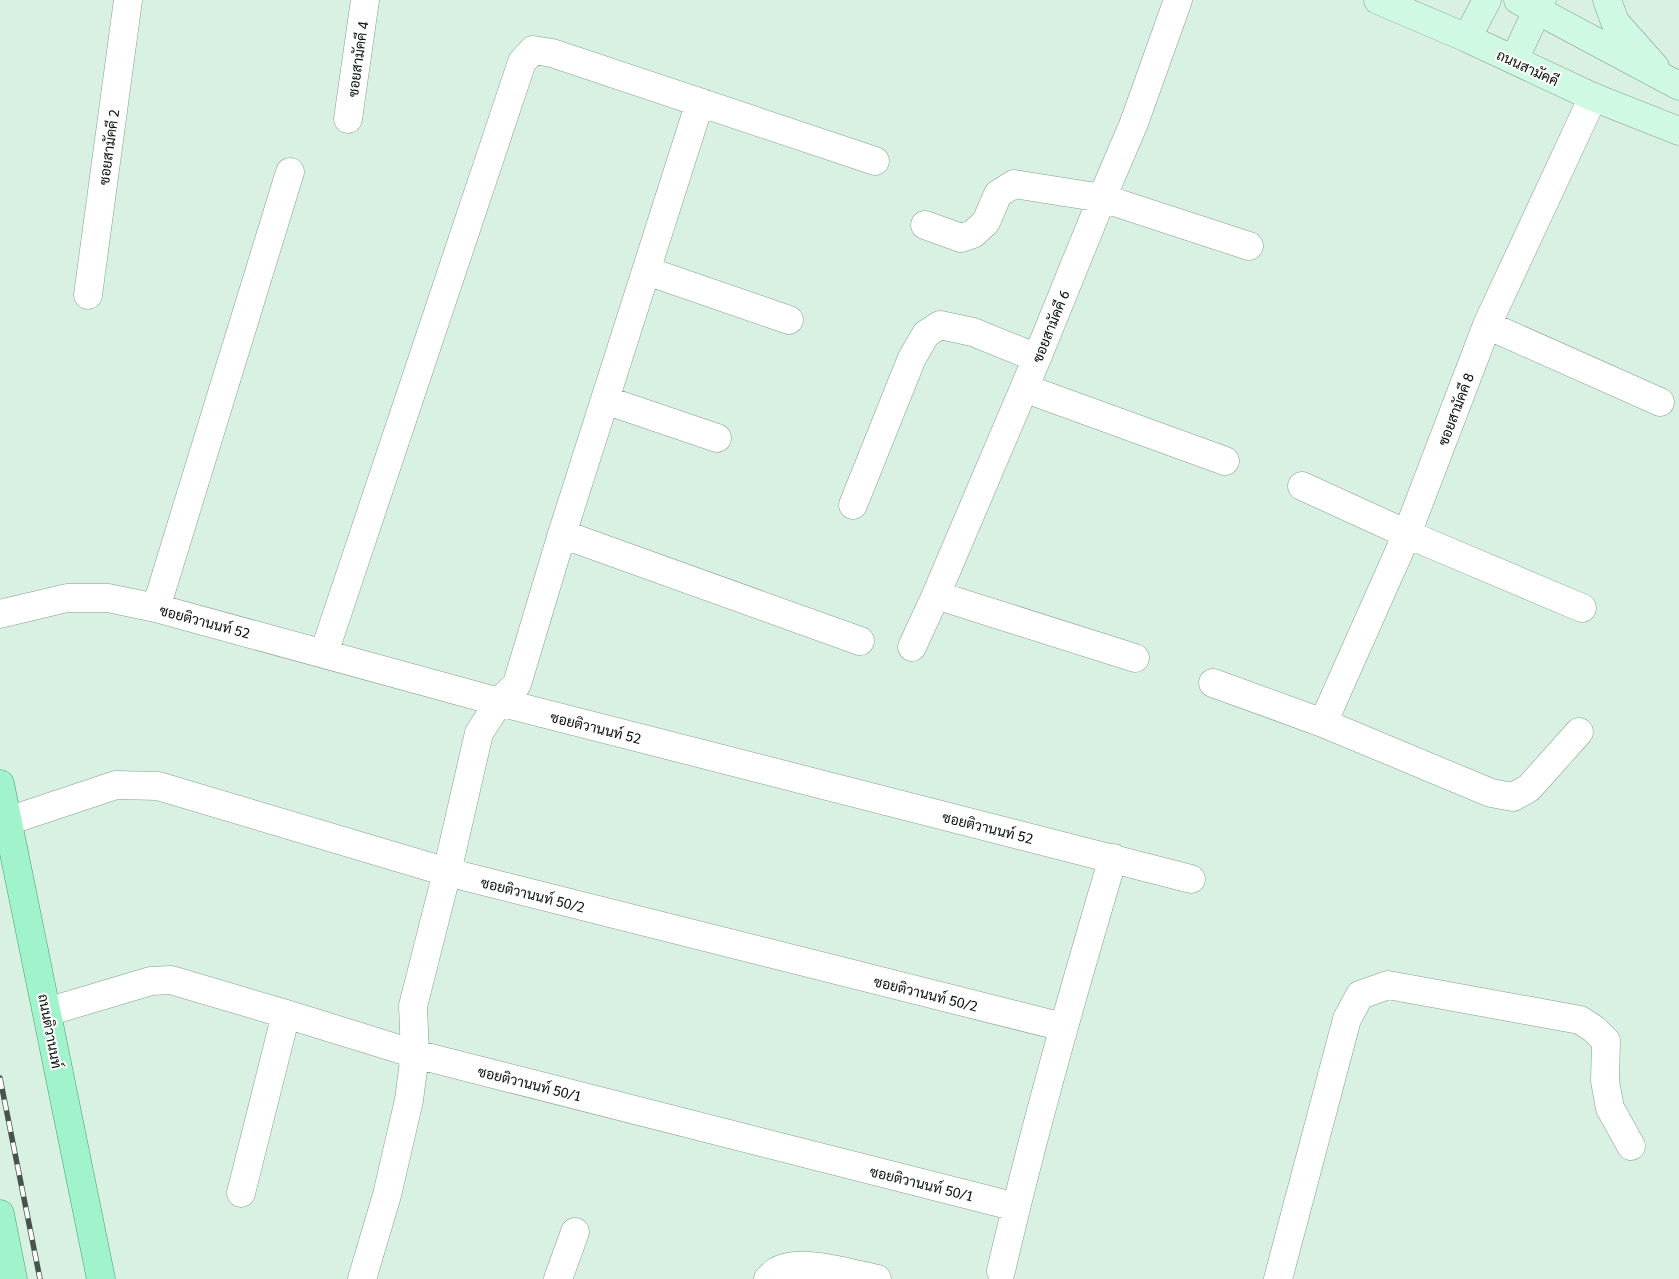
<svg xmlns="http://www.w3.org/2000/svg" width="1679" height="1279" viewBox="0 0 1679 1279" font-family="Georgia,Sarabun,serif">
	<rect width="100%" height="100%" fill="#d8f1e2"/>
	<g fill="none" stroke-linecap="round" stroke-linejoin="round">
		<g stroke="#869d8f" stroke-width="29">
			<path id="minor" d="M348,119L365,0
				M925,225L961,238L973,234L986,222L998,194L1014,184L1102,198L1249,246
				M647,271L789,320
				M88,295L128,0
				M1487,325L1660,402
				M1024,388L1225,461
				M605,400L717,438
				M1302,486L1407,534L1582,608
				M853,505L912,358L926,334L940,325L973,332L1037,358
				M562,534L860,641
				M936,595L1135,658
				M156,608L290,172
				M0,614L67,598H108L156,608L499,702L1191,879
				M912,647L936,595L1037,358L1102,198L1134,123L1178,0
				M324,653L522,62L533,50L552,53L875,161
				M1213,683L1323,723L1491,793L1513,797L1529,788L1579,732
				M1323,723L1407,534L1487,325L1593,97
				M8,821L116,785L158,786L447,872L1063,1027
				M47,1012L151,981L171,980L286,1014L415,1054L1016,1207
				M241,1193L286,1014
				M1001,1271C1033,1132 1072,995 1113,858
				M362,1279L387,1195L409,1100L415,1054L413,1006L447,872L479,733L499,702L517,684L562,534L700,102
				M558,1279L575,1232
				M768,1279C771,1276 774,1273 777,1271C798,1257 853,1274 877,1279
				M1278,1279L1347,1019L1360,995L1388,985L1580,1020L1594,1029L1606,1041L1605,1081L1610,1108L1631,1146"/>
		</g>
		<g stroke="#869d8f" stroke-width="29">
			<path id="secondary" d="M1378,0L1467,38L1593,97L1679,131
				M1518,0L1679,86
				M1607,0L1615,22L1655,67
				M1467,38L1487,0
				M1514,60L1542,0"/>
		</g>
		<g stroke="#429e70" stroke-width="29">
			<path id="primary" d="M0,784L101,1279
				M0,1214L13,1279"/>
		</g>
		<use href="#minor" stroke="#fff" stroke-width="28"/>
		<use href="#secondary" stroke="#d0f9e4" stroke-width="28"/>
		<use href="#primary" stroke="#a0f3ca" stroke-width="28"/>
		<g stroke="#47544c" stroke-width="5.5">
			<path id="rail" d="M0,1078L40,1279"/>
		</g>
		<use href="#rail" stroke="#fff" stroke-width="4" stroke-dasharray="11" stroke-linecap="butt"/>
	</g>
	<g text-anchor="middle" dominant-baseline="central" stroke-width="4" stroke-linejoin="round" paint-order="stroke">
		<g font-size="14" fill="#08100b" stroke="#fff">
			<text transform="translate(357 59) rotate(-82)">ซอยสามัคคี 4</text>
			<text transform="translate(1528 67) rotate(25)">ถนนสามัคคี</text>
			<text transform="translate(108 147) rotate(-82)">ซอยสามัคคี 2</text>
			<text transform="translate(1050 326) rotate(-68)">ซอยสามัคคี 6</text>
			<text transform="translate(1455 409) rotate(-69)">ซอยสามัคคี 8</text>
			<text transform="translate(205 621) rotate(15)">ซอยติวานนท์ 52</text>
			<text transform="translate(596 727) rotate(14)">ซอยติวานนท์ 52</text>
			<text transform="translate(988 827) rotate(14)">ซอยติวานนท์ 52</text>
			<text transform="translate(533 894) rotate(14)">ซอยติวานนท์ 50/2</text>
			<text transform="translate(926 993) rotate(14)">ซอยติวานนท์ 50/2</text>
			<text transform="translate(51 1031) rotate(79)">ถนนติวานนท์</text>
			<text transform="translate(530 1083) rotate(14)">ซอยติวานนท์ 50/1</text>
			<text transform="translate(922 1183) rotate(14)">ซอยติวานนท์ 50/1</text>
		</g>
	</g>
</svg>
